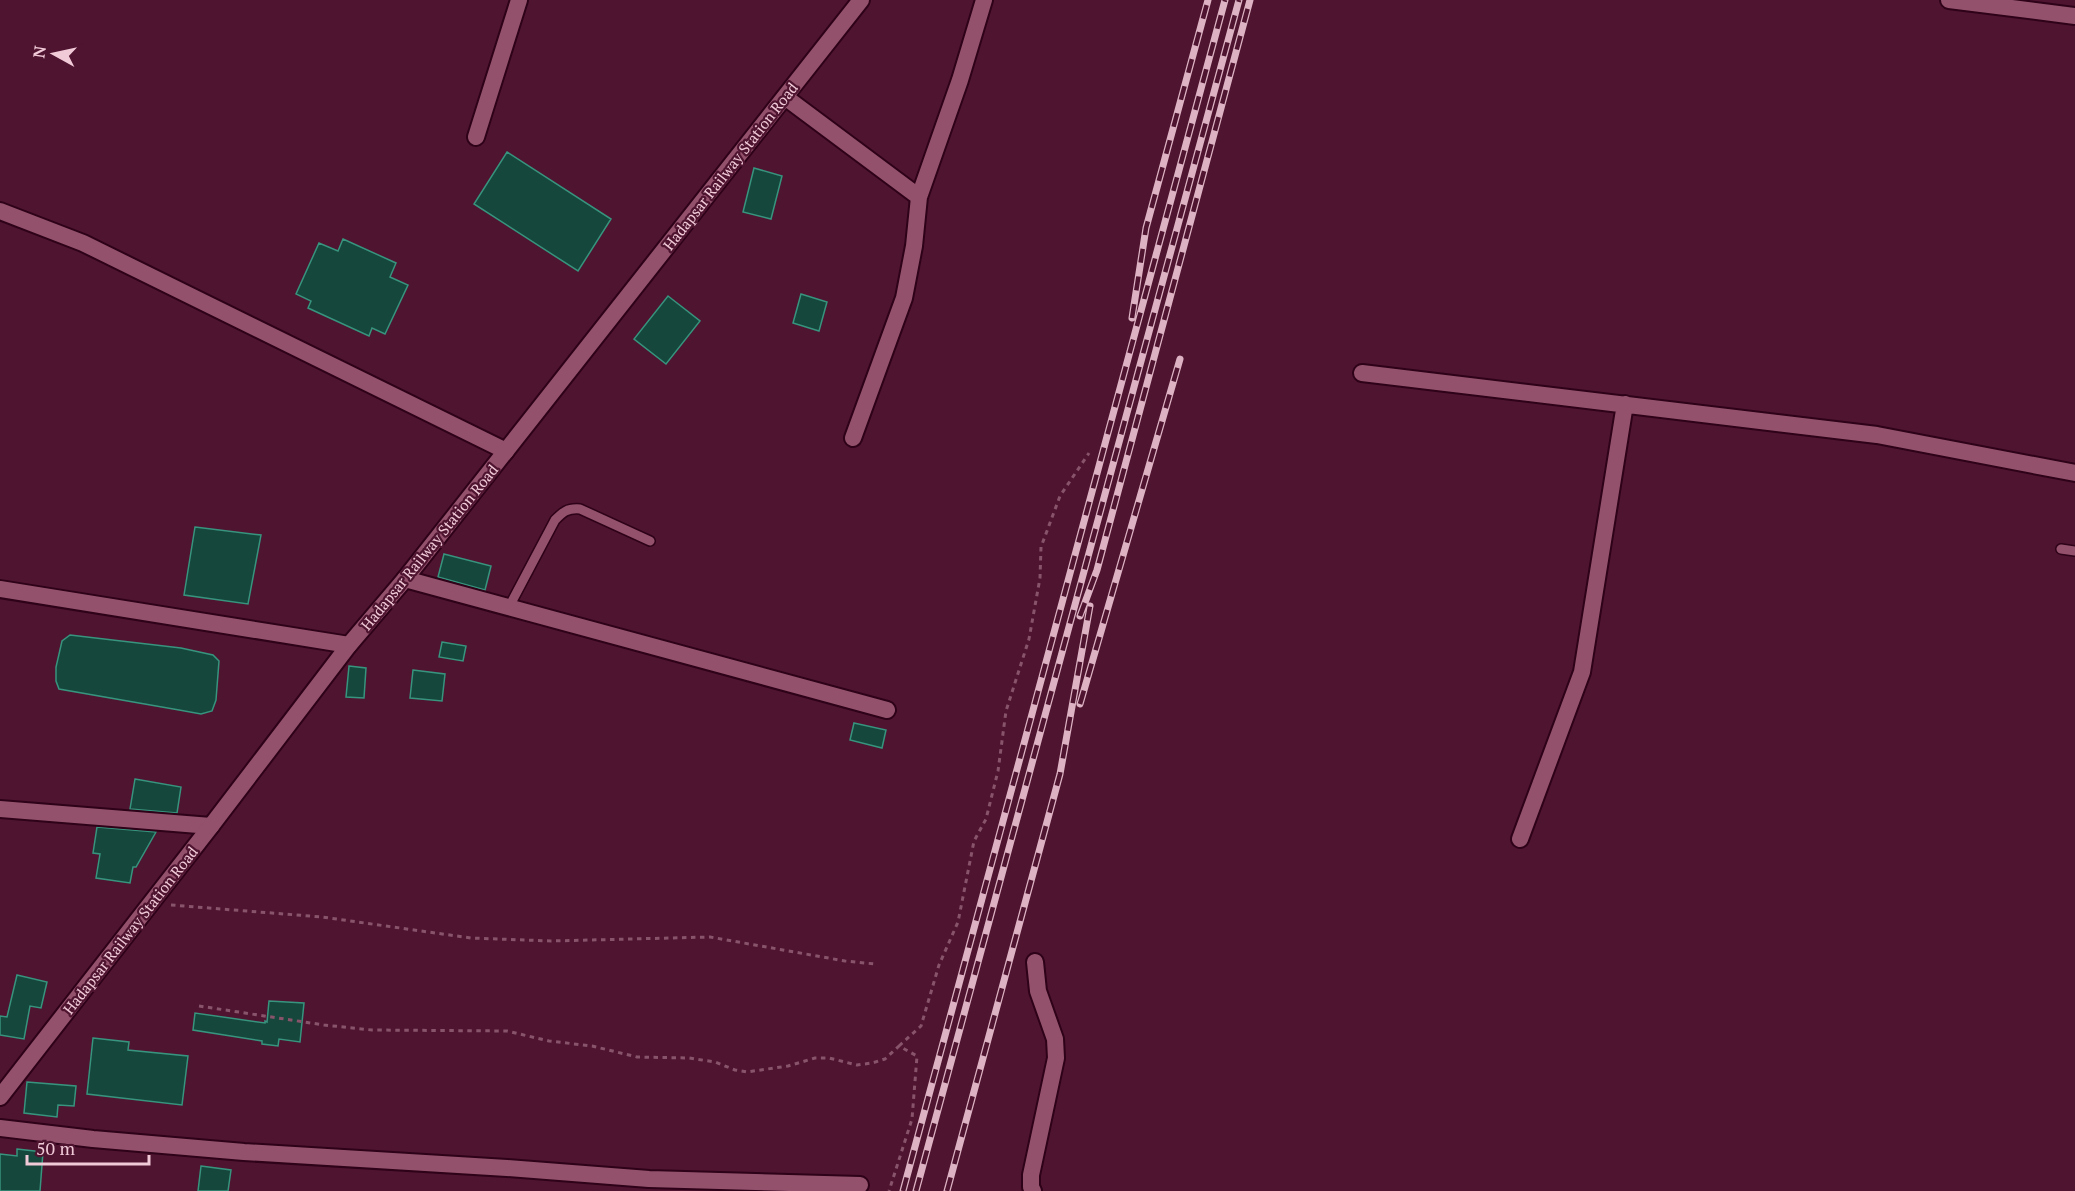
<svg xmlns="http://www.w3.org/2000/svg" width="2075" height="1191" viewBox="0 0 2075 1191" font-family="'PT Serif',serif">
	<rect width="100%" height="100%" fill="#4f1430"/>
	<path fill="#16473c" stroke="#37947e" stroke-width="1.5" d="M507,152L611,219L578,271L474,204Z
		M754,168L782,176L771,219L743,212Z
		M343,239L396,263L390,277L408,285L385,334L372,328L369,336L308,308L311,301L296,294L319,243L338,251Z
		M801,294L827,302L819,331L793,323Z
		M668,296L700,321L666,364L634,339Z
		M195,527L261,535L248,604L184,595Z
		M444,554L491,566L485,590L438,577Z
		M70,635L181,648L213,655L219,661L216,700L212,711L201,714L179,710L59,689L56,681V667L62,641Z
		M442,642L466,646L463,661L439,657Z
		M349,666L366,668L364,698L346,697Z
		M413,670L445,674L442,701L410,698Z
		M854,723L886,730L882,748L850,740Z
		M135,779L181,787L177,813L130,809Z
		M97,827L156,832L136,867H133L130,883L96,878L100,854L93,853Z
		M17,975L47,982L41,1008L30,1006L24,1039L0,1035V1016L7,1017Z
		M269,1001L304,1003L300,1042L279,1039L278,1046L262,1044V1041L193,1030L195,1013L265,1023V1021L267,1022Z
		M93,1038L129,1042L128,1050L188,1056L182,1105L87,1094Z
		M27,1082L76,1086L74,1106L58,1105L57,1117L24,1113Z
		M17,1149L43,1152L40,1191H0V1154L17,1156Z
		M201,1166L231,1170L228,1191H198Z"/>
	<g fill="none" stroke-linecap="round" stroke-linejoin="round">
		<g stroke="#2e0218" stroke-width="12">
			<path id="service" d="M2061,549L2075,551
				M509,607L555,520C563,512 567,508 580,509L650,541"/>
		</g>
		<g stroke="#2e0218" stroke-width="20">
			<path id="minor" d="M1949,0L2075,16
				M785,97L919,197
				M476,137L519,0
				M0,211L83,243L506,451
				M1362,373L1877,435L2075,473
				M853,438L904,298L914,246L919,197L960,80L984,0
				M405,579L887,710
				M0,589L349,645
				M0,809L211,826
				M1520,839L1582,672L1625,404
				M0,1128L93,1139L244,1152L507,1168L649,1179L860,1185
				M1033,1191L1031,1187V1175L1056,1058L1055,1039L1038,991L1035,962"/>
		</g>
		<g stroke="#2e0218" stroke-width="20">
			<path id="tertiary" d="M0,1097L211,826L349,645L405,579L861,0"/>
		</g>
		<path stroke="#88546b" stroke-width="3" stroke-dasharray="4.5 4.5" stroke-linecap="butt" d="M171,905L322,917L471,938L551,941L710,937L845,961L875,964
			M199,1006L324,1025L372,1030L507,1031L549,1041L592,1046L637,1057L689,1058L715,1062L735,1070L747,1072L788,1066L815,1058H829L857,1065L872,1063L885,1059L899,1046L917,1056L912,1119L889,1191
			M899,1046L921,1026L939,965L958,922L974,841L986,819L998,771L1006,711L1029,639L1040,578L1041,547L1060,496L1089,453"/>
		<use href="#service" stroke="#93516c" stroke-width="9"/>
		<use href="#minor" stroke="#93516c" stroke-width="16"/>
		<use href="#tertiary" stroke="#93516c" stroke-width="16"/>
		<g stroke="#ddb3c3" stroke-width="7">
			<path id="rail" d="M1132,318L1146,228L1208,0
				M1080,616L1097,570L1250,0
				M1080,704L1180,359
				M903,1191L1225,0
				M916,1191L1239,0
				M947,1191L1060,774L1090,606"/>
		</g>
		<use href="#rail" stroke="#4f1430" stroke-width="4.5" stroke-dasharray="14" stroke-linecap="butt"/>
	</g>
	<g text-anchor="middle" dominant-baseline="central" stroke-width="4.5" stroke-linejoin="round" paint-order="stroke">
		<g font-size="15" fill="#f1cad8" stroke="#4f1430">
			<text transform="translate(730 166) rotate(-52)">Hadapsar Railway Station Road</text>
			<text transform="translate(429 547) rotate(-51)">Hadapsar Railway Station Road</text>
			<text transform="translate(130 930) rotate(-52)">Hadapsar Railway Station Road</text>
		</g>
	</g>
	<g transform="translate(54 54) rotate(278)" stroke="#4f1430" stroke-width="4.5" paint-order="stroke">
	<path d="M0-4.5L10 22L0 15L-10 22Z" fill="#f1cad8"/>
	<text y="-9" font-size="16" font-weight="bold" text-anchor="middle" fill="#f1cad8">N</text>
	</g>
	<path d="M27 1155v9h122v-9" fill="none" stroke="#f1cad8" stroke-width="3"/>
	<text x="36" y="1155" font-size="18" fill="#f1cad8" stroke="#4f1430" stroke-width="4.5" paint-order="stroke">50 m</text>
</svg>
